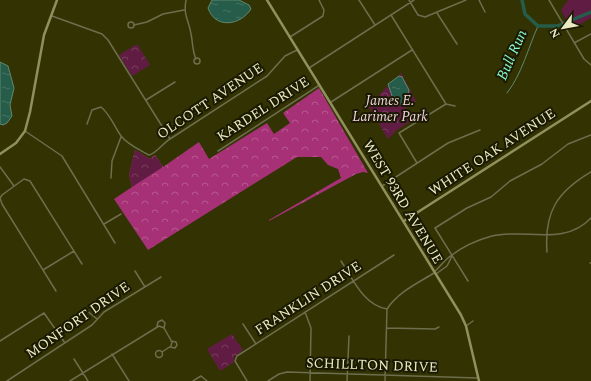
<svg xmlns="http://www.w3.org/2000/svg" width="591" height="381" viewBox="0 0 591 381" font-family="Spectral,serif">
	<defs>
		<pattern id="forest-crowns" width="20" height="18" patternUnits="userSpaceOnUse"><rect width="20" height="18" fill="#a63176"/><path d="M2 6a3 3 0 1 1 6 0M12 15a3 3 0 1 1 6 0" fill="none" stroke="#b7598e"/></pattern>
		<pattern id="park-crowns" width="20" height="18" patternUnits="userSpaceOnUse"><rect width="20" height="18" fill="#611c44"/><path d="M2 6a3 3 0 1 1 6 0M12 15a3 3 0 1 1 6 0" fill="none" stroke="#783d5d"/></pattern>
		<pattern id="water-ripples" width="26" height="14" patternUnits="userSpaceOnUse"><rect width="26" height="14" fill="#255d4a"/><path d="M2 4q2-2 4 0t4 0M15 11q2-2 4 0t4 0" fill="none" stroke="#457462"/></pattern>
	</defs>
	<rect width="100%" height="100%" fill="#333203"/>
	<path fill="#611c44" d="M568,0H591V18L571,29L561,10Z"/>
	<path fill="url(#forest-crowns)" d="M319,88L368,173L363,172L356,174L269,221V220L341,178L338,169L328,165L321,157H297L148,250L114,199L132,187L129,175L135,150L150,159L155,155L163,167L199,142L209,159L267,123L274,134L290,123L283,113Z"/>
	<path fill="url(#park-crowns)" d="M137,44L150,65L132,76L119,55Z
		M401,73L416,101L406,108L413,120L397,130L388,139L367,104L374,100Z
		M135,150L150,159L155,155L163,167L132,187L129,175Z
		M232,334L243,350L234,357V362L220,371L207,349Z"/>
	<path fill="url(#water-ripples)" stroke="#60886e" d="M212,0H239L249,5L251,9C240,26 215,29 208,8Z
		M0,62L8,66L14,88L10,105L12,116L7,123L3,125L0,124Z
		M399,76L402,77L409,90L406,106L394,102L388,84Z"/>
	<g fill="none" stroke-linecap="round" stroke-linejoin="round">
		<path stroke="#60886e" stroke-width="1" d="M507,93C522,74 528,48 538,26"/>
		<path stroke="#255d4a" stroke-width="3.5" d="M522,0L525,14L538,26H557L591,12"/>
		<path stroke="#6d6e4d" stroke-width="1.5" d="M186,0C183,16 189,20 191,34C193,43 192,50 196,59
			M359,0L375,25
			M409,0L418,15L425,17L466,0
			M479,0L485,12
			M549,0L584,59L591,65
			M437,13L457,44
			M391,15L446,104
			M52,16L102,34L108,40L170,139
			M128 25a3 3 0 1 1 6 0a3 3 0 1 1-6 0Z
			M134,25L147,22L163,14L184,10
			M290,37L323,16L324,10L319,0
			M574,43L591,34
			M194 61a3 3 0 1 1 6 0a3 3 0 1 1-6 0Z
			M309,68L414,0
			M146,100L175,82
			M331,102L412,50
			M87,124L92,110L101,107C110,114 114,126 121,136C128,145 140,150 149,155C156,154 163,143 170,139L267,76L285,56L297,50
			M25,131L62,156L115,243
			M218,151L318,86
			M417,163L399,133L446,104L455,106
			M0,167L14,186
			M111,178L112,161L121,137
			M382,186L448,143L480,130
			M104,224L121,214
			M547,252C544,212 557,192 591,172
			M341,261C353,279 364,306 387,309
			M590,263H591
			M43,270L74,251
			M135,271L145,287
			M435,271C440,267 443,262 448,258C460,248 477,240 492,236C525,228 564,247 591,218
			M436,274L447,266L452,256
			M468,281L435,228L467,208L491,197L510,181L542,164L568,144L591,135
			M56,291L2,204L0,198L2,195L24,179L30,181L82,264
			M85,309L97,319
			M305,312L311,328L310,381
			M243,324L256,344
			M157,326L158,322L162,320L165,323L164,328
			M466,326L473,321
			M387,328L435,329L439,327
			M0,341L44,313L65,343
			M170,347L175,348L177,345L176,342L171,341
			M155.5 354a3.5 3.5 0 1 1 7 0a3.5 3.5 0 1 1-7 0Z
			M112,354L129,381
			M74,359L88,381
			M7,381L92,325L104,312L161,277
			M70,381L159,326L164,328L172,342L171,346L162,352
			M193,381L201,376L207,381
			M247,381L235,361L237,356L394,255
			M268,381L279,374L287,372L478,378
			M347,381L349,336
			M385,381L387,309C398,292 418,283 434,273"/>
		<path stroke="#8f905b" stroke-width="2.5" d="M267,0L461,315L466,326L479,381
			M0,154L16,143L25,131L30,112L44,35L57,0
			M404,221L591,101"/>
	</g>
	<g text-anchor="middle" dominant-baseline="central" stroke-width="4" stroke-linejoin="round" paint-order="stroke">
		<g font-size="14" font-style="italic" fill="#f1d2e0" stroke="#1a1901">
			<text x="390" y="100">James E.<tspan x="390" dy="16">Larimer Park</tspan></text>
		</g>
		<g font-size="14" fill="#eaebc3" stroke="#1a1901">
			<text transform="translate(210 101) rotate(-34)">OLCOTT AVENUE</text>
			<text transform="translate(263 109) rotate(-33)">KARDEL DRIVE</text>
			<text transform="translate(492 152) rotate(-33)">WHITE OAK AVENUE</text>
			<text transform="translate(403 202) rotate(59)">WEST 93RD AVENUE</text>
			<text transform="translate(308 298) rotate(-33)">FRANKLIN DRIVE</text>
			<text transform="translate(78 320) rotate(-35)">MONFORT DRIVE</text>
			<text transform="translate(372 365) rotate(2)">SCHILLTON DRIVE</text>
		</g>
		<g font-size="15" font-style="italic" fill="#89f9d1" stroke="#1a1901">
			<text transform="translate(512 55) rotate(-66)">Bull Run</text>
		</g>
	</g>
	<g transform="translate(563 28) rotate(238)" stroke="#1a1901" stroke-width="3" paint-order="stroke">
	<path d="M0-3L7 15L0 10L-7 15Z" fill="#eaebc3"/>
	<text y="-6" font-size="11" font-weight="bold" text-anchor="middle" fill="#eaebc3">N</text>
	</g>
</svg>
